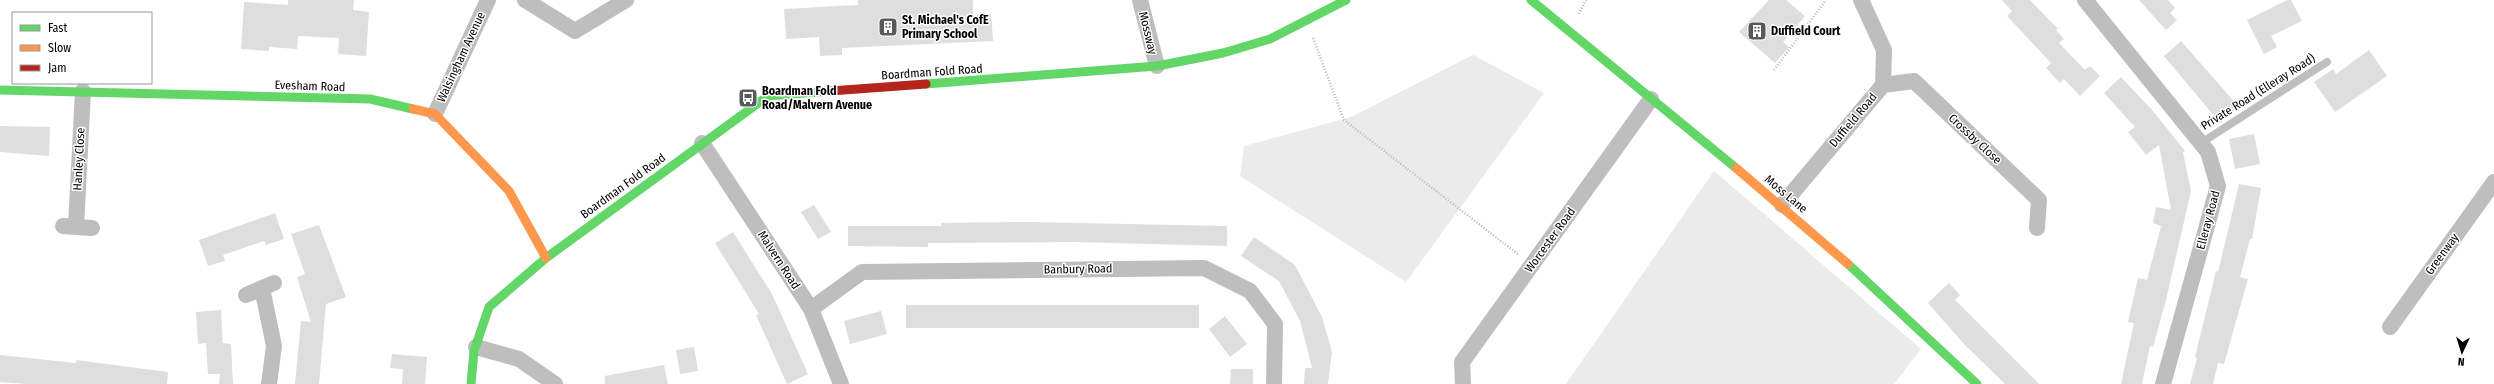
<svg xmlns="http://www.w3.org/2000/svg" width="2494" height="384" viewBox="0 0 2494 384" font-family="'Fira Sans Condensed',sans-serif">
	<rect width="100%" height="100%" fill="#fff"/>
	<path fill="#ebebeb" d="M1473,55L1544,93L1406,282L1240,176L1244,146L1351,117Z
		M1714,171L1921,349L1894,384H1566Z"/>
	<path fill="#dedede" d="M288,0H354L353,10L369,12L366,56L338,54L339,38L298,36L297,49L269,47V51L241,49L244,2L288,5Z
		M858,0H973V15L991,14L993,41L842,48V55L820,56L819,37L786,39L784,9L858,5Z
		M1769,0H1786L1805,16L1783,42L1789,47L1775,63L1739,32Z
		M2002,0H2030L2058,29L2056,30L2064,39L2059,43L2085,70L2090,66L2100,76L2080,96L2064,79L2060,83L2046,68L2051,63L2007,16L2012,11Z
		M2139,0H2168L2175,8L2170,13L2177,20L2166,30Z
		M2287,0H2291L2302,21L2271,36L2277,47L2264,54L2247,20Z
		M2181,41L2239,107L2220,123L2164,56Z
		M2369,50L2387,76L2335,112L2314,82L2333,69L2336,74Z
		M2121,77L2153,111L2185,151L2183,152L2191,191L2166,300L2153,347L2150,346L2142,384H2121L2134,323L2128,322L2138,278L2147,280L2161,226L2153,223L2156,207L2171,210L2159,145L2146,155L2128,132L2135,127L2104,93Z
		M0,126L50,127L49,156L0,152Z
		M2254,134L2260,164L2235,169L2229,139Z
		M2239,184L2261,188L2252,239H2250L2240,277L2248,279L2224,364L2218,363L2213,384H2190L2197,358L2195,357L2216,271L2218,272Z
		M814,205L831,232L818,239L801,212Z
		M275,213L284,239L266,245L264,241L223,255L225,261L208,266L199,240Z
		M1027,222L1227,226V246L1076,242L928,243V247L848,246V226H941V223Z
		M319,225L346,297L326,304L319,384H295L301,321L311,322L297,277L305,274L291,234Z
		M733,232L772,294L808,374L787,384L756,315L759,314L715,243Z
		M1254,237L1295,265L1322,317L1332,352L1328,384H1304L1305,368H1312L1300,321L1279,281L1241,256Z
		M1949,283L1960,295L1955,300L2039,384H2005L1964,344L1928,303Z
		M906,305H1199V328H906Z
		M221,310L223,347V343L231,344L233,384H219L220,374H208L206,343L198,344L196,312Z
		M881,311L887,334L850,344L844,321Z
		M1225,316L1247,344L1230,357L1209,329Z
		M694,347L698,371L680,374L676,350Z
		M392,354L427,357L425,384H402L403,369L390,368Z
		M0,355L76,363V360L168,372L167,384H25L0,382Z
		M664,365L668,384H605V376Z
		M1231,369H1253V384H1230Z"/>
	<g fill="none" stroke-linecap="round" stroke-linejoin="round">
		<path stroke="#b9b9b9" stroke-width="2.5" stroke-dasharray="1 2" stroke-linecap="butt" d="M1579,14L1586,0
			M1313,38L1344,120L1519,255
			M1774,70L1826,0"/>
		<path stroke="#bebebe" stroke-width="8" d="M2201,143L2327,62"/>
		<path stroke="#bebebe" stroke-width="16" d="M525,0L575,31L626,0
			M1140,0L1157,66
			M2085,0L2208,152L2218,186L2163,384
			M1883,85L1914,81L2039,200L2037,228
			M435,114L488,0
			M702,143L811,309L841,384
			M1782,205L1883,85L1884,50L1861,0
			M63,226L92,228
			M76,227L83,91
			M262,288L274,346L269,384
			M246,295L274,283
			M811,309L862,272L1204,268L1250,291L1275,324L1274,384
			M2390,327L2494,182
			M476,347L519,359L555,384
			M1463,384L1462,362L1651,99"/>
		<path stroke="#63d668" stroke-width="9" d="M1531,0L1736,168
			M926,84L1157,66L1223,53L1270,39L1346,0
			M0,90L370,99L413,109
			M1848,264L1977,384
			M471,384L474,351L489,307L546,258L768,96L830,91"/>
		<path stroke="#ff974d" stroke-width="9" d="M413,109L435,114L509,191L546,258
			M1736,168L1848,264"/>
		<path stroke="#b3261e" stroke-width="9" d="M830,91L926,84"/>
	</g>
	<defs>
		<g id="building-square" transform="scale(1)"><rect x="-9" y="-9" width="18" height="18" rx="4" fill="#595959" stroke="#fff"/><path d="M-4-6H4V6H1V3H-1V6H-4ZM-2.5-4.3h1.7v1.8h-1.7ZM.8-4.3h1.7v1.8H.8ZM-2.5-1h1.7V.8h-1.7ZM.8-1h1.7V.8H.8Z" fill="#fff"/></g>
		<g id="bus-square" transform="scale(1)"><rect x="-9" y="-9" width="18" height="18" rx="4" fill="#595959" stroke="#fff"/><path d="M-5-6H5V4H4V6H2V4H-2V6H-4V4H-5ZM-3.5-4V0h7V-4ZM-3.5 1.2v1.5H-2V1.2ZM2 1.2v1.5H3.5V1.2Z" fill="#fff"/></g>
	</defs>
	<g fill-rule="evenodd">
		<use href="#building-square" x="888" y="27"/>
		<use href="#building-square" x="1757" y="31"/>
		<use href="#bus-square" x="748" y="98"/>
	</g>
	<g text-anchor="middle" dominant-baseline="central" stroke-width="3" stroke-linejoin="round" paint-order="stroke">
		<g font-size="12" font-weight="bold" fill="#000" stroke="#fff" text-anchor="start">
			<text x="902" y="20">St. Michael's CofE<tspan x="902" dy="14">Primary School</tspan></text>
			<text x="1771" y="31">Duffield Court</text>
			<text x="762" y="91">Boardman Fold<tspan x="762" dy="14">Road/Malvern Avenue</tspan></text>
		</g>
		<g font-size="12" fill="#000" stroke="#fff">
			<text transform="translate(1148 33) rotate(76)">Mossway</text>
			<text transform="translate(461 57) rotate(-65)">Walsingham Avenue</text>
			<text transform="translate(932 72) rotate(-4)">Boardman Fold Road</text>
			<text transform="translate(310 86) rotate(2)">Evesham Road</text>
			<text transform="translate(2258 92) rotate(-32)">Private Road (Elleray Road)</text>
			<text transform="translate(1853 120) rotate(-50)">Duffield Road</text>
			<text transform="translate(1975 139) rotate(43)">Crossby Close</text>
			<text transform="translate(79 159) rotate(-87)">Hanley Close</text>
			<text transform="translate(623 186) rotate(-36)">Boardman Fold Road</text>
			<text transform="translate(1786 194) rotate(40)">Moss Lane</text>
			<text transform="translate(2208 220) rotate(-75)">Elleray Road</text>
			<text transform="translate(1550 240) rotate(-54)">Worcester Road</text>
			<text transform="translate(2442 254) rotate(-54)">Greenway</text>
			<text transform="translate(779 260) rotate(57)">Malvern Road</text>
			<text transform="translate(1078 269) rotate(-1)">Banbury Road</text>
		</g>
	</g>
	<rect x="12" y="12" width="140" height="72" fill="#ffffff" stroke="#999999"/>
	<rect x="20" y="25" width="20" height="6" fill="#63d668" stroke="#999999"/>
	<text x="48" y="32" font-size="12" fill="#000000">Fast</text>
	<rect x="20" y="45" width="20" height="6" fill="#ff974d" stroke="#999999"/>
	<text x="48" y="52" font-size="12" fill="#000000">Slow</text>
	<rect x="20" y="65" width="20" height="6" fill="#b3261e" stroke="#999999"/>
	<text x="48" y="72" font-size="12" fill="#000000">Jam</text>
	<g transform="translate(2462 352) rotate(184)" stroke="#ffffff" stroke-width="3" paint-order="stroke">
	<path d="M0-3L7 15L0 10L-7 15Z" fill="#000000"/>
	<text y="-6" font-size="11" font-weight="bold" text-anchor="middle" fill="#000000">N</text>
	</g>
</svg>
